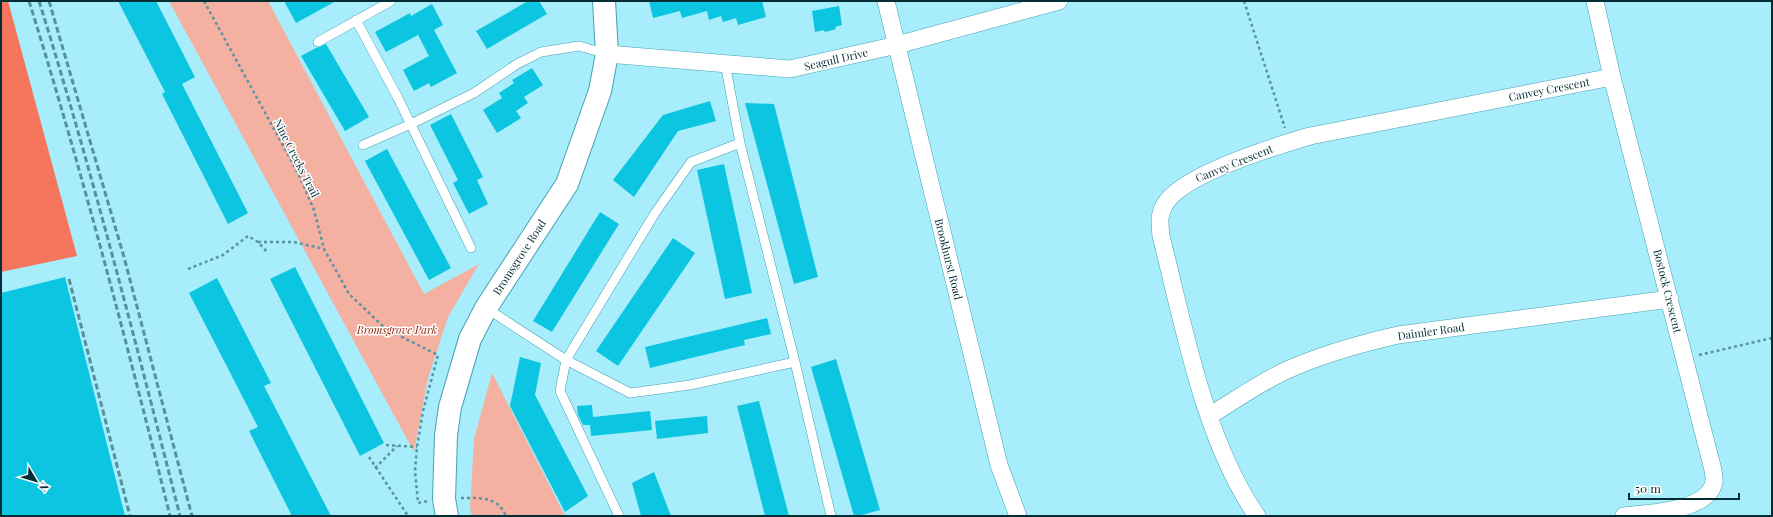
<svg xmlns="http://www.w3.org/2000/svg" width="1773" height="517" viewBox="0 0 1773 517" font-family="'Playfair Display',serif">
	<rect width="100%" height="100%" fill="#a7edfb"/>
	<path fill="#f4b1a2" d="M169,1H268L424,294L479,264L448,317L428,378L414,452Z
		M492,373L565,516H472L470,508L474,439Z"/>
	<path fill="#f6755d" d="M1,1H8L77,256L1,272Z"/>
	<path fill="#0cc5e0" d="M118,1H156L195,77L182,84L248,213L228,224L162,94L165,92Z
		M284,1H336L296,23Z
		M528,1H539L547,14L487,49L476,31Z
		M649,1H762L766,17L738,25L736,18L723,22L721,16L709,20L707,11L682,18L680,11L653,18Z
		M432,4L443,25L434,30L457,73L431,87L429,83L414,91L403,70L429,56L418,35L386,52L375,32L410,13L411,16Z
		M839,6L842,25L835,27L836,29L825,32L824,30L815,32L812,11Z
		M326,44L369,117L345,131L301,56L316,48Z
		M532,68L543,85L524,97L528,103L516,111L521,118L497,133L483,110L502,98L499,93L514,83L512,80Z
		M710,101L716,121L678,131L634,197L613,180L663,115Z
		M745,103L774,104L818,277L794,284Z
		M451,114L483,177L477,180L488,204L469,214L453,183L458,180L430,125Z
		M387,149L451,268L429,280L365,161Z
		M724,164L752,293L725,299L697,170Z
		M600,212L619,224L552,332L533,321Z
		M673,238L695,253L618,366L596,351Z
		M295,267L384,443L360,456L270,279Z
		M65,277L125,516H1V293Z
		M217,278L271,383L264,386L331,516H292L249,431L258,427L189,293Z
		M767,318L771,334L744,340L745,345L650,368L645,347Z
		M520,357L541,363L535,395L588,496L565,512L510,406Z
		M836,359L880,510L858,516H854L811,367Z
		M759,401L789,516H765L737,406Z
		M592,405L593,417L650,411L652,430L591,436L590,425H583L578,415L577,406Z
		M707,416L708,433L657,439L655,421Z
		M654,472L671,516H641L632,483Z"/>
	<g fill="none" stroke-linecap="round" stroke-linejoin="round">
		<g stroke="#46a2b4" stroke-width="10">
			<path id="service" d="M356,20L398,98L471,248
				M318,42L391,1
				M363,145L411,124L474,93L517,64L541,52L579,46L607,54
				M486,308L566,360L630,393L690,385L795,362L740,143L725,63
				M795,362L831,516
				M619,516L560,391L566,360L655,213L691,162L740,143"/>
		</g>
		<g stroke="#46a2b4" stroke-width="18">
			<path id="minor" d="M886,1L999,465L1018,516
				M1595,1L1612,77L1713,470C1713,473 1715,479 1714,482C1708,512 1647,513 1624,516
				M607,54L790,69L897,45L1059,1
				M1209,416C1234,401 1259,383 1285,371C1322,354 1359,344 1398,335L1670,299
				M1257,516C1204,440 1184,326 1161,236C1160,224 1158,215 1165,204C1183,174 1276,146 1310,136L1612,77"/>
		</g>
		<g stroke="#46a2b4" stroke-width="24">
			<path id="tertiary" d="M447,516L444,499L446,435L450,407L470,339L486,308L567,184L600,91L607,54L604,1"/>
		</g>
		<path stroke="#5b949e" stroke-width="2.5" stroke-dasharray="3 3" stroke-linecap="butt" d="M204,1L298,173L314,210L324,249L349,294L386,329L438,355L423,411L417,447L415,471L418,503L428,501
			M1244,1L1285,128
			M258,242H294L324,249
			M188,269L223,255L248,236L258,242L268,253
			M1699,355L1772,338
			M386,445L417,447
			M369,457L408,516
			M375,468L397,446
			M461,498C479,498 498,496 506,516"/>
		<use href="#service" stroke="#fff" stroke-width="9"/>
		<use href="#minor" stroke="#fff" stroke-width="17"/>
		<use href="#tertiary" stroke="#fff" stroke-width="22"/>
		<path stroke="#58919b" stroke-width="3" stroke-dasharray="6 3" stroke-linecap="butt" d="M29,1C82,171 127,343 170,516
			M39,1C92,171 136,343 180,516
			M49,1L124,257L192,516
			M69,279L130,516"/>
	</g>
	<g text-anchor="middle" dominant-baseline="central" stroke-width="3" stroke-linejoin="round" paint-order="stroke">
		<g font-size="11" fill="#032d34" stroke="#fff">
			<text transform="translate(836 59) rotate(-13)">Seagull Drive</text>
			<text transform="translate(1549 89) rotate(-11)">Canvey Crescent</text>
			<text transform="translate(297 158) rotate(63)">Nine Creeks Trail</text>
			<text transform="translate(1234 163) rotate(-22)">Canvey Crescent</text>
			<text transform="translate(519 257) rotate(-57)">Bromsgrove Road</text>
			<text transform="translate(949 259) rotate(76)">Brookhurst Road</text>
			<text transform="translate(1668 291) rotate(76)">Bostock Crescent</text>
			<text transform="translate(1431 331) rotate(-8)">Daimler Road</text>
		</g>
		<g font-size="11" font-style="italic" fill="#8f1b05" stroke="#fff">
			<text x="397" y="329">Bromsgrove Park</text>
		</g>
	</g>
	<rect width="1773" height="517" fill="none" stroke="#032d34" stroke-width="4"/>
	<g transform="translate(36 481) rotate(128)" stroke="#ffffff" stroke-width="3" paint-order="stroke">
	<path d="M0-3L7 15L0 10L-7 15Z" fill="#032d34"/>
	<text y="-6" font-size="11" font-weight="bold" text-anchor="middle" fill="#032d34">N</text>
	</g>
	<path d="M1629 493v6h110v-6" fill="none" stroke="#032d34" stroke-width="2"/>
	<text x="1635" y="493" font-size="12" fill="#032d34" stroke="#ffffff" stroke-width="3" paint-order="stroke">50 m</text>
</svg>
